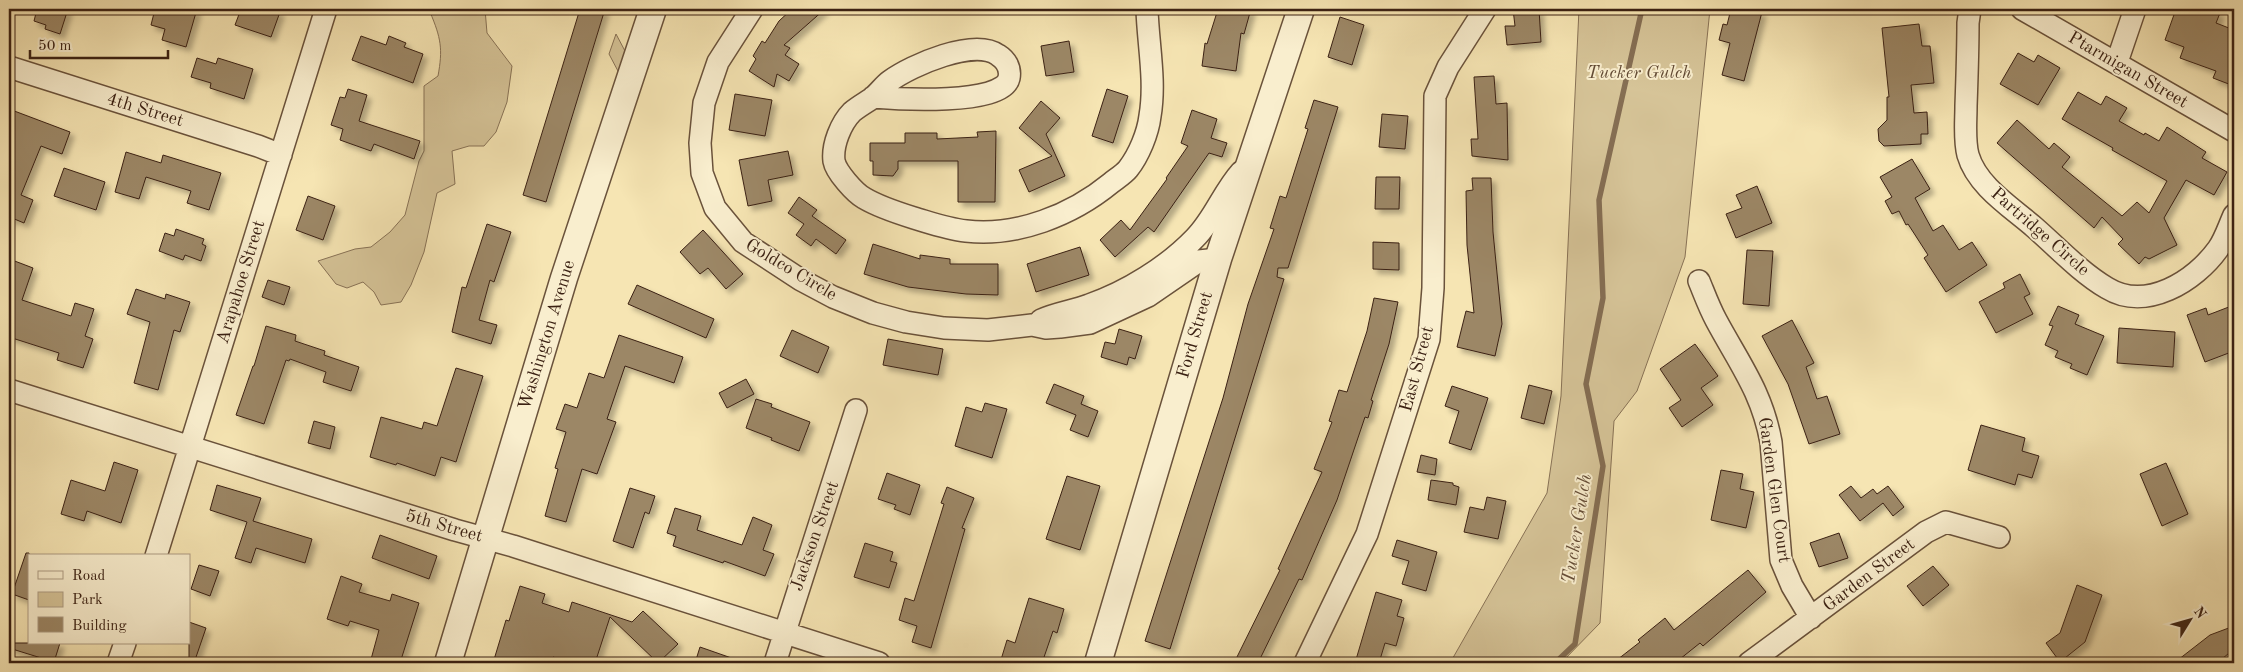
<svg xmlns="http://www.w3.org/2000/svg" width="2243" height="672" viewBox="0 0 2243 672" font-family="'Old Standard TT',serif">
	<defs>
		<filter id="shadow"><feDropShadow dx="4.5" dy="4.5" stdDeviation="2.5" flood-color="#0004"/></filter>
	</defs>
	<rect width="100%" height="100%" fill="#f6e5b3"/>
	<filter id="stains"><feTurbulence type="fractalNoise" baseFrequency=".004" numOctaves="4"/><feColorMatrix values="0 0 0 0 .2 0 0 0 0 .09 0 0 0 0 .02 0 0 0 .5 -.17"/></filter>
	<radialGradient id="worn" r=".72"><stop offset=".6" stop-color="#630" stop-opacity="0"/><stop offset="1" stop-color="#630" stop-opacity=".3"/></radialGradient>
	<path fill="#d6c498" stroke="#887256" d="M431,9H485L487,33L512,66L507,102L496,132L484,146H469L452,151L455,184L437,193L424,252L411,285L401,302L381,305L374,292L363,282L347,288L336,284L318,261L355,249L371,247L390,232L405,215L419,161L424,151V86L438,76C443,49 441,38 430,12Z
		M1579,9H1710L1685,257L1637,391L1614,421L1600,623L1561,663H1450L1547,493L1561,396Z
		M616,34L625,51L619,73L609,54Z"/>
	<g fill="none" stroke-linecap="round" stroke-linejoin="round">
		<path stroke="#856e53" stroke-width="5.5" d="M1555,663L1575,644L1603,466L1586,384L1603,298L1599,200L1642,9"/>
	</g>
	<path fill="#9c8766" stroke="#3b2113" filter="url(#shadow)" d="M37,9H68L60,34L45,29L46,25L34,21Z
		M155,9H197L186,47L162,40L165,29L151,25Z
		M241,9H272L280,12L271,37L235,25Z
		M580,9H605L546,202L523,195Z
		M792,9H825L784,45L790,48L785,55L799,64L789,81L777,74L774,87L749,71L756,59L753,56L762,41L765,43L779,21Z
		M1218,9H1251L1244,34L1241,33L1236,71L1202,66L1205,43L1207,44Z
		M1513,9H1539L1541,42L1507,45L1505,26H1515Z
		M1731,9H1750L1762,12L1744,81L1722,75L1730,43L1719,40L1723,24L1727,25Z
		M2176,9H2209L2220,13L2216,23L2234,30V86L2213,78L2216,71L2180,58L2184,47L2165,40Z
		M1340,17L1364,25L1352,65L1328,57Z
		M1919,24L1922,46H1930L1934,83L1911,85L1914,113L1927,112L1928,134H1921V144L1884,146L1879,141L1878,129L1887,120V97H1889L1882,28Z
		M361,36L386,45L389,36L406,43L404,47L423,54L413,83L352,60Z
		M1069,41L1074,72L1046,76L1041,46Z
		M2018,53L2034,62L2038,55L2060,68L2038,105L2000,84Z
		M197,58L216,64L218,58L253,69L244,99L210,88L211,83L191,77Z
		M1494,76L1496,104L1507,103L1508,160L1472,156L1471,139H1478L1474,77Z
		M348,89L367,95L359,121L420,141L414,159L374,144L371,151L340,140L343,129L331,125L340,97L345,98Z
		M1107,89L1128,96L1113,143L1092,136Z
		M2078,92L2101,105L2106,96L2127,108L2119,121L2144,135L2145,133L2159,141L2167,127L2206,152L2202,158L2227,172L2214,195L2186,180L2164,218L2177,245L2149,259L2145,257L2139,264L2118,244L2123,239L2102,217L2094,228L1997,143L2017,120L2049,149L2054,143L2070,157L2062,167L2122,216L2137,202L2149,213L2167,181L2112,150L2113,148L2062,119Z
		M735,94L772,100L765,136L729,130Z
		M1314,100L1338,107L1288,268H1278L1277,277L1284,279L1170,649L1145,641L1223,398L1248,304L1274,229L1270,228L1280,196L1286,198L1308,129L1305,128Z
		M1041,101L1060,118L1046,134L1065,176L1029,192L1019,170L1052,156L1019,128Z
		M9,109L70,132L62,154L41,146L21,195L33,200L24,223L12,218L9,224Z
		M1192,110L1217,119L1211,138L1227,143L1222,157L1209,153L1154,232L1148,227L1115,257L1100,240L1121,220L1130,230L1167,179L1166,178L1188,146L1181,143Z
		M1382,114L1408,116L1405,149L1379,147Z
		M996,131L995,202H958V161H898V169L893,176L873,175V161H870V143H905V133H937V139L978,137L977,132Z
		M788,151L793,175L768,180L772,201L748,206L739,160Z
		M126,152L161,163L163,155L221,173L209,210L187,203L191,191L146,177L139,199L115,192Z
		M1912,159L1930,189L1915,198L1933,231L1943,225L1959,250L1972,242L1987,265L1946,292L1924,258L1928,255L1908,224L1906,225L1899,211L1892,214L1885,201L1892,197L1880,177Z
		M64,168L105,182L96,210L54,196Z
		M1376,177H1400L1399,209H1375Z
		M1472,178H1491L1493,232L1502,324L1495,356L1457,347L1466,311L1474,313L1467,245L1466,191L1473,190Z
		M1757,186L1772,223L1736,238L1726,214L1742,208L1736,195Z
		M308,196L335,206L323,240L296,230Z
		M799,197L817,210L812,216L846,240L836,254L816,239L811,246L796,235L804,224L788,213Z
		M487,224L511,232L494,282L490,280L479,320L497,325L491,344L452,332L462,287L466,288Z
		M176,229L204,239L202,244L206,246L201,261L185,255L183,260L159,251L165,233L174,236Z
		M703,230L743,274L726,289L708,268L700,274L680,252Z
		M1373,242L1399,243V270L1373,269Z
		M873,244L920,259V255L950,259V264H998V295L966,294L908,287L864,274Z
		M1080,247L1089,275L1036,292L1027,264Z
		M1747,250L1773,251L1769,306L1743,304Z
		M12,260L33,268L22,300L71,316L75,303L94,309L85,336L93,339L83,368L57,360L59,353L9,337V270Z
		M2020,274L2030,294L2024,297L2033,314L1996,333L1979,302L2005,288L2003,283Z
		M268,280L290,287L284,305L262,297Z
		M637,285L714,319L706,338L628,304Z
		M136,289L165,299L166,294L190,302L180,332L174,330L158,390L134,383L150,322L127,314Z
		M1374,298L1398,302L1389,344L1371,400L1373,401L1368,418L1365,417L1337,500L1302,580L1299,579L1258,663H1234L1280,570L1278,569L1322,472L1314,469L1332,422L1329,421L1339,390L1347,392L1367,331Z
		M2234,305V351L2205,362L2187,315L2206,308L2208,315Z
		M2058,306L2079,315L2075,324L2104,336L2087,375L2070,368L2072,364L2055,357L2058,351L2045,345L2053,326L2049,325Z
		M1792,320L1814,363L1806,367L1817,399L1827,396L1840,434L1809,444L1788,384L1762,336Z
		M266,326L296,335L295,341L325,351L324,355L359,367L351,391L323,382L326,372L290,359L289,361L286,360L264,424L236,415L253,366H254Z
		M2119,328L2175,332L2173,367L2117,363Z
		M1119,329L1142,336L1135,359L1129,357L1127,365L1101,357L1105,342L1115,344Z
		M792,330L829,347L818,373L780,356Z
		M619,335L683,357L674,383L625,366L607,419L616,422L597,474L582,469L566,522L545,516L558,469L555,468L566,432L556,429L565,404L577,408L589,373L604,378Z
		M888,339L943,349L938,375L883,365Z
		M1695,344L1718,376L1701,388L1713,405L1682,427L1669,408L1681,400L1660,369Z
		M456,368L483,376L456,462L441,457L435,476L397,463L396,465L370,457L381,417L422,429L424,422L437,426Z
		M746,379L754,394L727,408L719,393Z
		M1054,384L1084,396L1081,404L1098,411L1088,437L1070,430L1076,415L1046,403Z
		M1529,385L1552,391L1544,424L1521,418Z
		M1452,386L1488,398L1471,450L1449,443L1459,411L1445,406Z
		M756,399L772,404L771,407L810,422L799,451L771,440L772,438L746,428Z
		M985,403L1007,409L992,458L955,446L966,407L982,412Z
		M314,421L335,427L330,449L308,443Z
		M1981,425L2025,438L2022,451L2039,456L2032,478L2018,474L2015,485L1968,470Z
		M1421,455L1437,459L1435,475L1417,472Z
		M114,462L138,470L121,523L87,511L84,521L61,514L71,480L105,491Z
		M2166,463L2188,514L2162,526L2140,474Z
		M1721,470L1743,474L1740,489L1754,492L1746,528L1711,520Z
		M887,473L920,485L910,515L894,509L896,505L878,499Z
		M1067,476L1100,486L1080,550L1046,539Z
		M1431,480L1453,483V485L1459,487L1456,505L1428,500Z
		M217,485L261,498L253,521L312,539L305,563L256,548L251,563L235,558L247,522L210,510Z
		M1851,486L1861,498L1873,489L1877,494L1888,486L1904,507L1893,516L1883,503L1860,521L1839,495Z
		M947,487L974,498L962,528L965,529L931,648L912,642L917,626L899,620L905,598L914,601L944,504L941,503Z
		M630,488L655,496L649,514L645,512L633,548L613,541Z
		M1487,497L1506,501L1498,539L1464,532L1470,507L1484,510Z
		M675,508L701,516L697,530L742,545L753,517L772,525L763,550L774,554L765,576L724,561L723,563L673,546L676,536L667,533Z
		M1839,533L1848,558L1819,567L1810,543Z
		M380,535L437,556L429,579L372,558Z
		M1397,540L1437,552L1426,591L1402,584L1409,561L1392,556Z
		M865,543L893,552L890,561L897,563L889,588L854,577Z
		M26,553H29V600L12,594Z
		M199,565L219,571L210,596L191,589Z
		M1933,566L1949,585L1923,606L1907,586Z
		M1748,570L1766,592L1703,646L1700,643L1675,663H1613L1640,642L1638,640L1665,618L1674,630Z
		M341,576L362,584L359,592L390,601L392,594L419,603L400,663H370L379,630L350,621L348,626L327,619Z
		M2077,585L2102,595L2085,642L2060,662L2046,643L2060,633Z
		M520,586L545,594L542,603L569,612L572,602L632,622L643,611L678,644L658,663L610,617L595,663H573L553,657L552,663H493L506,620L509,621Z
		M1376,592L1402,600L1397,616L1404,618L1396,646L1385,643L1379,663H1355Z
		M1029,598L1064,609L1057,633L1053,631L1042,663H1000L1007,640L1015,643Z
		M189,622L206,628L194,663H189Z
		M2234,626V649L2217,663H2174L2210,635Z
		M9,643H60L54,662L9,648Z
		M700,647L740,661V663H695Z"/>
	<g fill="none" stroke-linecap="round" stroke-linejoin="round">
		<g stroke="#6a523b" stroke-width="24">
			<path id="minor" d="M752,9L718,62L704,103L700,143L702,173L715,208L743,242L801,280L833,297L873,313L906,322L944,328L988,330L1032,325L1046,328L1060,327L1090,323L1148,296L1199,261L1218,259
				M1970,9L1968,23C1968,50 1967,78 1966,106C1966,122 1964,140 1968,155C1977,186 2011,207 2034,227C2057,247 2080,272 2107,288C2146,312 2195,281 2218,249C2225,239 2229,226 2234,215
				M2022,9L2234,131
				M2117,62L2135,9
				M9,67L258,146L281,155
				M873,97C896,99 1003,106 1009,78C1011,68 1006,60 998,55C974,38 912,65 890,81C883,86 878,94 871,99C865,103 858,107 852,112C841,123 832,145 834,161C836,172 855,193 864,198C879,207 898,213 914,218C931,223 948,229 966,231C1017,237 1072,215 1111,183C1116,179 1124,174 1128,169C1139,155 1148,133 1150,116C1156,81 1148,44 1147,9
				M1699,281C1704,293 1709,307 1716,320C1739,363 1762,392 1771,442L1781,560L1792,586L1811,618
				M1041,320C1056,313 1073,311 1089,305C1127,292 1167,267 1195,238C1214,219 1223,192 1241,172
				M9,390L455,530L513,546L879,663
				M156,556L326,9
				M118,663L125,643
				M775,663L856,410
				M1305,663L1367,534L1429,339L1433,288L1435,96L1448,67L1485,9
				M1749,663L1926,532L1946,522L1999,537"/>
		</g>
		<g stroke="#6a523b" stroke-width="29">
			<path id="tertiary" d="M448,663L564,278L653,9
				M1098,663L1218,259L1301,9"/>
		</g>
		<use href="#minor" stroke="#f9eece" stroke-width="21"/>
		<use href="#tertiary" stroke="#f9eece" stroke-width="26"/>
	</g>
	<g text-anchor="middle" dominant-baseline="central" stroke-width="4" stroke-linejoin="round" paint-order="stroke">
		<g font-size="18" fill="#3b2113" stroke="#f9eece">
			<text transform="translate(2128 70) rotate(30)">Ptarmigan Street</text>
			<text transform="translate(145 110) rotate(17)">4th Street</text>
			<text transform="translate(2040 232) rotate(41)">Partridge Circle</text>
			<text transform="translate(791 270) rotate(31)">Goldco Circle</text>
			<text transform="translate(241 282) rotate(-73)">Arapahoe Street</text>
			<text transform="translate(547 335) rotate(-73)">Washington Avenue</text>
			<text transform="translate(1195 335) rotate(-74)">Ford Street</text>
			<text transform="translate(1417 369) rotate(-75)">East Street</text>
			<text transform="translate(1774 490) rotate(82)">Garden Glen Court</text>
			<text transform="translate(444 526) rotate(16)">5th Street</text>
			<text transform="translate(815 536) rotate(-71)">Jackson Street</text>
			<text transform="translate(1869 575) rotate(-37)">Garden Street</text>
		</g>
		<g font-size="18" font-style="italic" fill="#624a34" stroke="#f9eece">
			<text x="1639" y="73">Tucker Gulch</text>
		</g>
		<g font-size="19" font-style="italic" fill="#664e38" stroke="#f9eece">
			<text transform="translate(1578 529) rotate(-81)">Tucker Gulch</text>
		</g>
	</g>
	<rect width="2243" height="672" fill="none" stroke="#f6e5b3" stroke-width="30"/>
	<rect x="10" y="10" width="2223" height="652" fill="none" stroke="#3b2113" stroke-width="2.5"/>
	<rect x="15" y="15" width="2213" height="642" fill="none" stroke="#3b2113"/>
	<rect x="28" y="554" width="162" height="90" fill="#f9eece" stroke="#ad9c83"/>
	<rect x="38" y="571" width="25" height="8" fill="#f9eece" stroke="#ad9c83"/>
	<text x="72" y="580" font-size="15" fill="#3b2113">Road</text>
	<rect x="38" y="592" width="25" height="15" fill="#d6c498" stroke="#ad9c83"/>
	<text x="72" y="604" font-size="15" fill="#3b2113">Park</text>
	<rect x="38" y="617" width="25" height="15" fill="#9c8766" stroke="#ad9c83"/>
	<text x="72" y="630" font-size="15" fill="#3b2113">Building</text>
	<g transform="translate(2190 620) rotate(53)" stroke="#f9eece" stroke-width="4" paint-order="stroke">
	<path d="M0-4L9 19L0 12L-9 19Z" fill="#3b2113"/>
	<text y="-8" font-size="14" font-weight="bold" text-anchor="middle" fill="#3b2113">N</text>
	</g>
	<path d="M30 50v8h138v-8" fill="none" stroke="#3b2113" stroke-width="2.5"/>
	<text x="38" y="50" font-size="15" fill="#3b2113" stroke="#f9eece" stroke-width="4" paint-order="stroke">50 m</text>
	<rect width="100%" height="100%" filter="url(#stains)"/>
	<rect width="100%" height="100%" fill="url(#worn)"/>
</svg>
